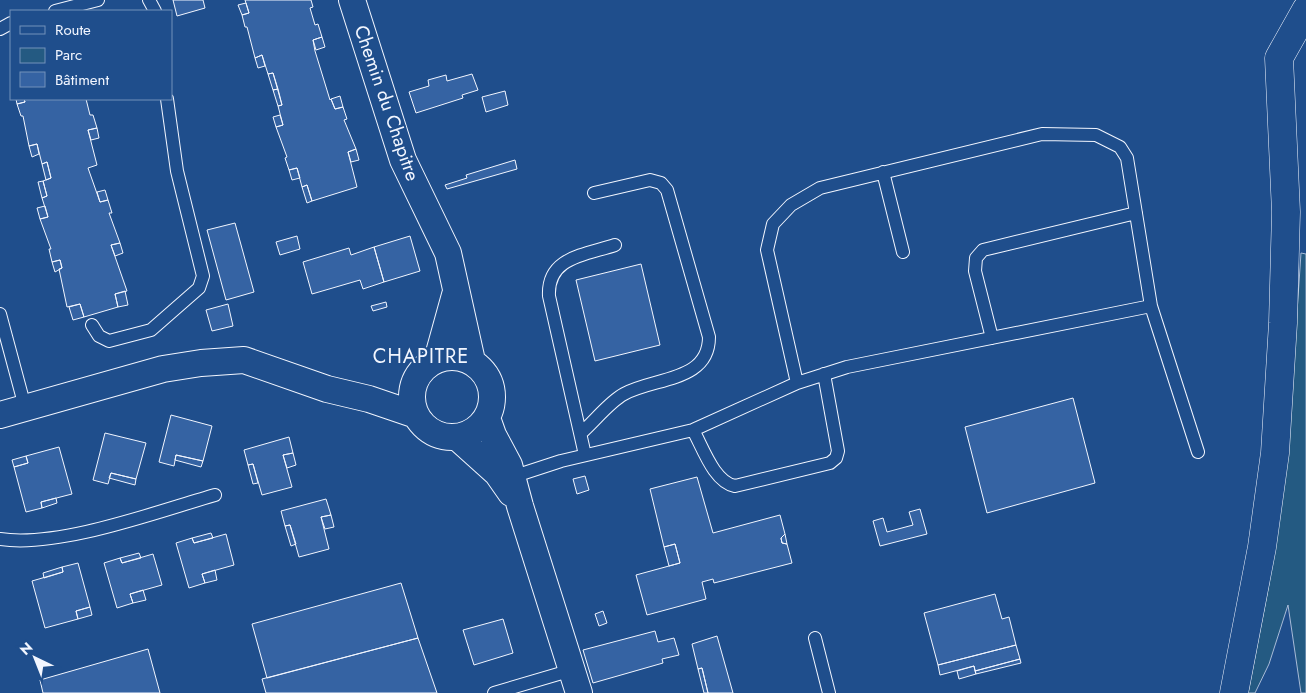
<svg xmlns="http://www.w3.org/2000/svg" width="1306" height="693" viewBox="0 0 1306 693" font-family="Jost,sans-serif">
	<rect width="100%" height="100%" fill="#1f4e8c"/>
	<path fill="#245a82" stroke="#a8bbd7" d="M1301,253L1306,254V693H1301L1288,605L1269,664L1255,693H1248L1269,584L1288,446Z"/>
	<path fill="#3563a3" stroke="#f2f6ff" d="M173,0H203L205,8L177,16Z
		M245,0H311L313,7L310,8L315,25L318,24L322,37L313,40L315,51L330,100L331,99L335,109L343,107L347,119L344,120L356,149L348,152L357,187L312,201L307,185L302,187L297,168L289,170L285,158L287,157L276,127L283,125L278,106L282,105L273,73L268,74L262,55L255,58L247,27H245L242,15L249,13Z
		M246,3L249,13L242,15L238,5Z
		M322,37L325,47L316,50L313,40Z
		M262,55L265,66L258,68L255,58Z
		M273,73L278,89L273,90L268,74Z
		M472,74L478,90L462,95L463,98L416,113L409,92L429,86L428,80L446,75L447,81Z
		M278,89L282,105L278,106L273,90Z
		M505,91L508,105L486,112L482,97Z
		M340,96L343,107L335,109L331,99Z
		M16,99H24L25,102L17,104Z
		M24,99H86L90,115H93L97,128L88,130L97,165L88,168L100,202L108,200L112,213H109L120,243L111,245L127,291L115,294L118,307L84,317L80,304L67,307L59,269L62,268L60,260L52,262L49,249H51L40,219L48,217L42,198L47,196L43,181L51,178L47,162L42,164L37,144L29,146L23,116H21L17,104L25,102Z
		M280,115L283,125L276,127L273,117Z
		M97,128L99,138L91,140L88,130Z
		M37,144L39,154L32,157L29,146Z
		M356,149L359,160L351,162L348,152Z
		M515,160L517,169L447,189L445,185L467,178L466,175Z
		M47,162L51,178L46,180L42,164Z
		M297,168L300,178L292,180L289,170Z
		M43,181L47,196L42,198L38,182Z
		M307,185L312,201L307,203L302,187Z
		M105,190L108,200L100,202L97,192Z
		M45,206L48,217L40,219L37,208Z
		M235,223L254,292L226,300L207,230Z
		M297,236L300,249L280,255L276,242Z
		M410,236L420,271L384,282L374,247Z
		M120,243L123,253L115,256L111,245Z
		M374,247L384,282L363,289L360,280L312,294L303,262L349,248L351,255Z
		M60,260L62,268L55,272L52,262Z
		M641,264L660,345L595,361L576,280Z
		M125,291L128,305L118,307L115,294Z
		M386,302L387,307L373,311L371,306Z
		M80,304L84,317L73,320L69,307Z
		M228,304L233,326L212,331L206,310Z
		M1073,398L1095,483L987,513L965,427Z
		M171,415L212,426L203,461L176,455L174,466L159,462Z
		M105,433L146,443L136,479L111,473L108,484L93,480Z
		M289,437L293,453L283,455L292,487L262,495L253,464L248,465L244,450Z
		M59,447L72,494L41,502L42,508L26,512L14,467L28,463L26,456Z
		M293,453L296,465L287,468L283,455Z
		M176,455L203,461L201,467L175,460Z
		M26,456L28,463L14,467L12,460Z
		M253,464L258,483L253,484L248,465Z
		M111,473L136,479L135,485L109,478Z
		M585,476L589,490L577,494L573,479Z
		M697,477L713,533L780,515L785,534L781,538L782,543L787,544L792,563L714,583L713,579L702,582L706,599L647,615L636,575L680,563L675,544L664,547L650,489Z
		M56,498L57,503L42,508L41,502Z
		M326,499L331,515L321,517L329,549L299,557L290,525L285,526L281,511Z
		M920,509L927,534L880,546L873,521L883,518L887,532L913,525L909,512Z
		M331,515L334,527L325,529L321,517Z
		M290,525L296,544L291,546L285,526Z
		M211,533L213,538L194,543L192,538Z
		M226,534L234,565L202,574L205,583L189,588L176,543L192,538L194,543Z
		M785,534L787,544L782,543L781,538Z
		M675,544L680,563L669,566L664,547Z
		M139,553L141,558L122,563L120,558Z
		M153,554L162,585L130,594L133,603L117,608L104,563L120,558L122,563Z
		M78,563L90,607L76,611L78,619L45,628L32,581L63,572L62,567Z
		M62,567L63,572L44,578L43,573Z
		M215,570L217,580L205,583L202,574Z
		M401,583L418,638L267,678L252,624Z
		M143,590L146,600L133,603L130,594Z
		M995,594L1002,619L1009,617L1016,645L938,665L924,613Z
		M90,607L92,615L78,619L76,611Z
		M603,611L607,623L599,626L595,614Z
		M503,619L513,653L474,665L463,630Z
		M655,631L658,642L674,638L679,655L662,659L663,663L593,683L583,650Z
		M717,636L733,693H708L702,668L698,669L692,644Z
		M418,638L437,693H266L262,679Z
		M1016,645L1020,659L975,671L974,666L940,675L938,665Z
		M148,649L160,693H43L40,680Z
		M1020,659L1021,663L976,674L975,671Z
		M974,666L976,674L959,679L957,671Z
		M702,668L708,693H704L698,669Z"/>
	<g fill="none" stroke-linecap="round" stroke-linejoin="round">
		<g stroke="#f2f6ff" stroke-width="14">
			<path id="lane" d="M149,0L155,11
				M55,11L98,0
				M0,29L11,23
				M883,172L903,252
				M0,314L25,407
				M92,325L99,336L109,341L151,330L199,288L203,276L177,171L167,99
				M992,338L975,271L976,258L983,250L1136,213
				M797,383L767,250L773,224L791,205L820,188L1042,134L1096,135L1120,147L1127,158L1151,306
				M693,430C703,448 714,482 735,486L830,463L836,458L838,451L824,374
				M581,433C594,422 609,402 624,394C655,377 709,382 709,337L667,190L661,183L650,180L594,193
				M585,455L549,296C547,257 585,255 615,245
				M512,477L561,461L693,430L797,383L847,367L1151,306L1198,452
				M0,539C59,548 156,512 215,495
				M815,638L829,693
				M494,693L572,670"/>
		</g>
		<g stroke="#f2f6ff" stroke-width="28">
			<path id="street" d="M352,0L403,160L448,253L472,361
				M412 397a40 40 0 1 1 80 0a40 40 0 1 1-80 0Z
				M437,360L455,295
				M0,415L163,369L201,363L244,360L327,389L369,399L416,415
				M487,418L493,435L509,465L520,506L579,693
				M457,437L497,473L511,493"/>
		</g>
		<g stroke="#f2f6ff" stroke-width="29">
			<path id="highway" d="M1234,693L1262,547L1275,453L1283,323L1286,212L1279,58L1306,10"/>
		</g>
		<use href="#lane" stroke="#1f4e8c" stroke-width="12"/>
		<use href="#street" stroke="#1f4e8c" stroke-width="26"/>
		<use href="#highway" stroke="#1f4e8c" stroke-width="28"/>
	</g>
	<g text-anchor="middle" dominant-baseline="central" stroke-width="4" stroke-linejoin="round" paint-order="stroke">
		<g font-size="19" fill="#f2f6ff" stroke="#1f4e8c">
			<text transform="translate(387 103) rotate(71)">Chemin du Chapitre</text>
		</g>
		<g font-size="20" letter-spacing="1" fill="#f2f6ff" stroke="#1f4e8c">
			<text x="421" y="356">CHAPITRE</text>
		</g>
	</g>
	<rect x="10" y="10" width="162" height="90" fill="#1f4e8c" stroke="#7391ba"/>
	<rect x="20" y="26" width="25" height="8" fill="#1f4e8c" stroke="#7391ba"/>
	<text x="55" y="35" font-size="15" fill="#f2f6ff">Route</text>
	<rect x="20" y="48" width="25" height="15" fill="#245a82" stroke="#7391ba"/>
	<text x="55" y="60" font-size="15" fill="#f2f6ff">Parc</text>
	<rect x="20" y="72" width="25" height="15" fill="#3563a3" stroke="#7391ba"/>
	<text x="55" y="85" font-size="15" fill="#f2f6ff">Bâtiment</text>
	<g transform="translate(35 658) rotate(317)" stroke="#1f4e8c" stroke-width="4" paint-order="stroke">
	<path d="M0-4L9 19L0 12L-9 19Z" fill="#f2f6ff"/>
	<text y="-8" font-size="14" font-weight="bold" text-anchor="middle" fill="#f2f6ff">N</text>
	</g>
</svg>
